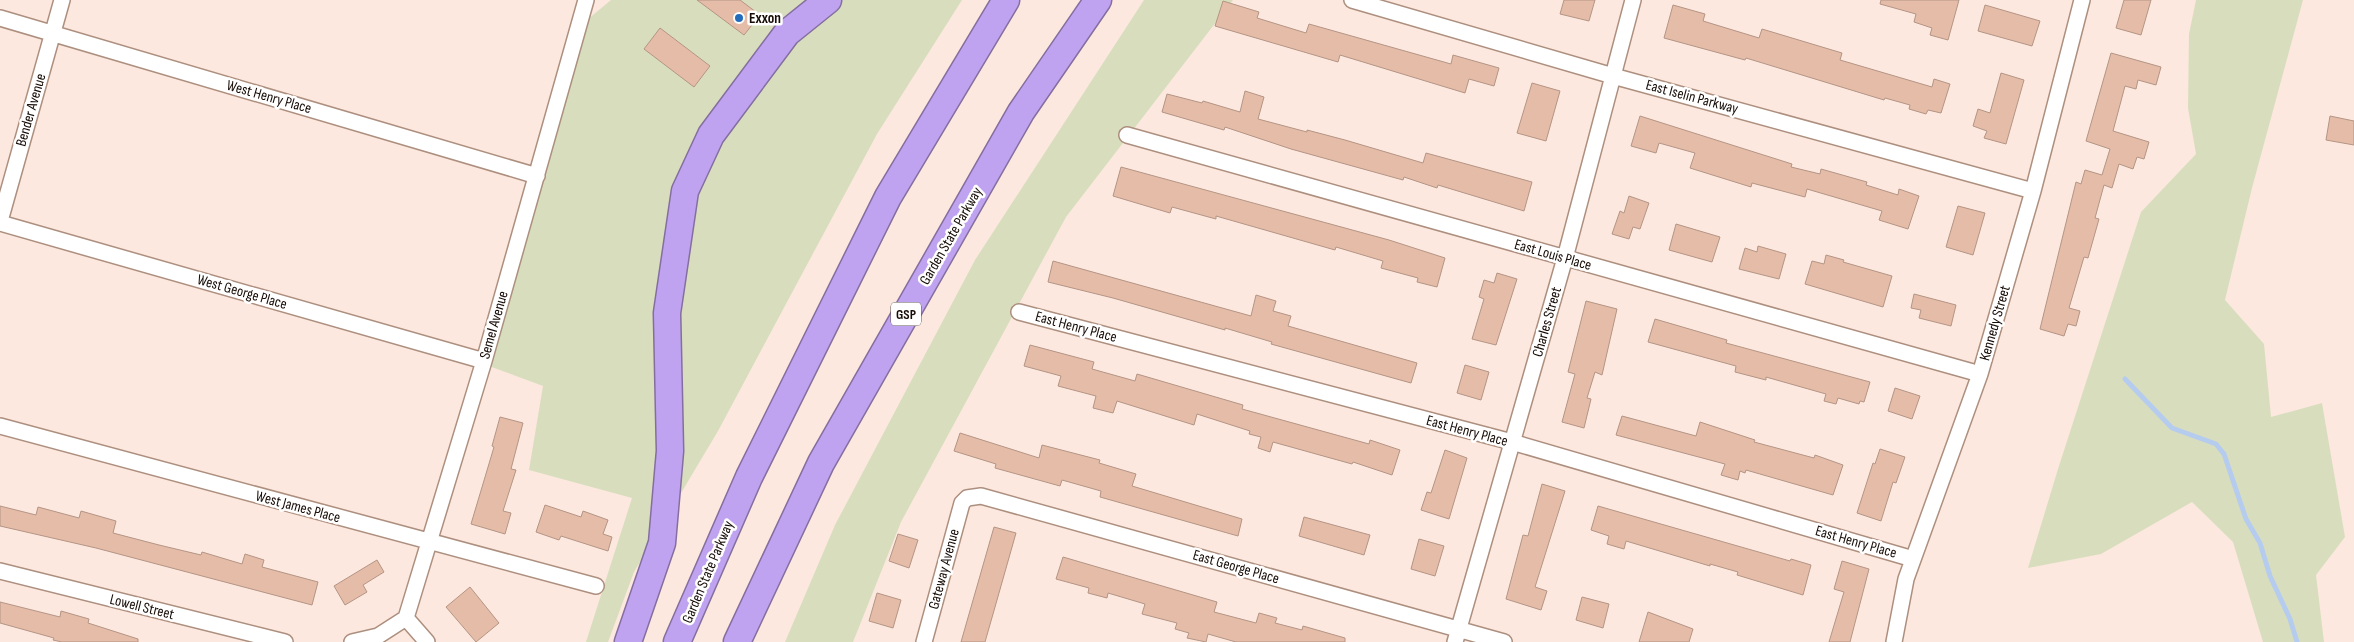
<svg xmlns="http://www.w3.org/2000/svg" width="2354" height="642" viewBox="0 0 2354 642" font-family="'Sofia Sans Condensed',sans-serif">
	<rect width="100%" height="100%" fill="#fce8de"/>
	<path fill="#d8debd" d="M611,0H962L877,134L718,431L634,572L608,642H586L632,498L529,470L543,386L489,366L582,24Z
		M1144,0H1233L1066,217L901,522L853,642H785L835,525L975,260Z
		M2196,0H2303L2252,188L2225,300L2264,344L2271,417L2322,403L2345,537L2316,575L2324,642H2263L2233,542L2192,502L2101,554L2028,568L2058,469L2141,212L2196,154L2188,108L2189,34Z"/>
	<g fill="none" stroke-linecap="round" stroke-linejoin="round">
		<path stroke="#b6ccef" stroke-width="5" d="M2125,379L2172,428L2216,444L2224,454L2246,519L2260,543L2270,576L2290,619L2297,642"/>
	</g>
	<path fill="#e5bca8" stroke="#b49585" d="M697,0H740L760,15L744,35Z
		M1564,0H1595L1589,21L1560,14Z
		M1881,0H1959L1948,40L1930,35L1932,28L1914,22L1916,14L1880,4Z
		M2124,0H2151L2141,35L2116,28Z
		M1223,1L1259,12L1257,18L1306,33L1309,24L1451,64L1453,55L1499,68L1494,86L1469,79L1465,93L1340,55L1338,62L1215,26Z
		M1673,5L1705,14L1703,21L1759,38L1762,29L1842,53L1840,60L1932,87L1934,79L1950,84L1941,113L1928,110L1926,114L1909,109L1910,105L1885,98L1884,100L1746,58L1745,60L1664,38Z
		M1985,5L2040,21L2032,46L1978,31Z
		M660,28L710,66L694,87L644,49Z
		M2111,53L2161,67L2156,85L2138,80L2136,89L2125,86L2113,131L2149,142L2144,159L2137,157L2133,169L2119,164L2112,188L2104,185L2095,218L2099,219L2088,258L2084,257L2069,308L2080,311L2076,326L2068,324L2064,336L2040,329L2076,182L2081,184L2085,170L2102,175L2110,149L2086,141Z
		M2001,73L2024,80L2006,144L1984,138L1987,131L1973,126L1978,109L1990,113Z
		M1532,83L1560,91L1546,141L1517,133Z
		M1245,91L1264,97L1258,119L1307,132V130L1345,140L1423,163L1426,153L1532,182L1524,211L1438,185L1437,188L1404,177L1403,180L1291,149L1225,127L1224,130L1162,112L1167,94L1202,103L1203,101L1240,112Z
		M1640,116L1792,164L1791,167L1820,174L1821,169L1867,182L1866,185L1898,195L1899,189L1919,196L1908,229L1879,220L1882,211L1807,189L1805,197L1752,183L1751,187L1690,168L1695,153L1659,143L1656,153L1631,146Z
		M2330,116L2354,121V145L2326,140Z
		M1121,167L1389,240L1445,258L1437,287L1417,282L1418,278L1381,268L1383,261L1336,247L1335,250L1216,216V219L1172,207L1170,213L1113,196Z
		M1629,196L1649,203L1640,229L1633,227L1629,239L1612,234L1620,211L1624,213Z
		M1958,206L1985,213L1973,255L1946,247Z
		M1676,224L1720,237L1712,262L1669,250Z
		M1758,246L1786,254L1779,279L1739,269L1745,248L1757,252Z
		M1826,255L1844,260L1843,262L1892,276L1883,307L1805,284L1812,261L1824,264Z
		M1053,261L1251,316L1256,295L1276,301L1273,311L1291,316L1288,326L1417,363L1411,383L1271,344L1272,342L1225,328V330L1113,298L1048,282Z
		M1497,273L1517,279L1496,345L1472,339L1484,299L1479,297L1484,280L1494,283Z
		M1914,294L1956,305L1951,326L1919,318L1921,310L1911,308Z
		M1586,301L1617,309L1602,375L1595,372L1587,398L1591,399L1584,428L1562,422L1575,374L1568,372Z
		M1655,319L1727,340L1726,343L1870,382L1864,402L1860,401L1859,404L1838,398L1836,404L1824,401L1826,394L1766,377V380L1735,372L1736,366L1648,342Z
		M1030,345L1094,362L1092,369L1135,381L1137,374L1243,405L1242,409L1369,444L1370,440L1400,450L1392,475L1353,462L1352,464L1273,442L1270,452L1258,448L1261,437L1249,434L1250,431L1197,414L1194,425L1117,401L1113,413L1093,408L1096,396L1058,386L1061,376L1024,366Z
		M1465,365L1489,372L1481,400L1457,393Z
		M1895,388L1920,396L1912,419L1888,411Z
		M1622,416L1696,436L1700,422L1755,440L1754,442L1814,458L1815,455L1843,465L1833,495L1746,470L1745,473L1740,471L1738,480L1721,475L1725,464L1616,435Z
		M500,417L523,423L511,469L516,470L503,511L511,513L505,534L471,524L494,447L492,446Z
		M960,433L1039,458L1042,445L1100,460L1099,463L1136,474L1132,486L1242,519L1238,536L1100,497L1101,491L1062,480L1060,486L995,468L996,464L954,451Z
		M1880,449L1905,457L1896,483L1893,482L1881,521L1857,513L1873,463L1875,464Z
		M1445,450L1467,458L1449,519L1421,510L1427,492L1431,493Z
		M1542,484L1565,491L1535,587L1547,591L1541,610L1506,599L1523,535L1528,536Z
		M545,505L581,517L583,511L608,520L603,534L612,537L608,551L561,536L559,540L536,532Z
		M0,506L36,515L38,507L79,518L81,511L116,521L113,533L159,545L201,555L202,552L242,564L245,554L264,560L262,567L318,582L312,605L96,548L0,526Z
		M1598,506L1790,561L1791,559L1811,565L1803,595L1737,575L1738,572L1710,564V566L1626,541L1624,549L1607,544L1609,536L1591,530Z
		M1304,517L1370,535L1364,555L1299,536Z
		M994,527L1016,533L995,607L985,642H961Z
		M898,534L918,540L909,568L889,561Z
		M1419,539L1444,546L1435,576L1411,569Z
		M1063,557L1217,602L1214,612L1256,623L1259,613L1277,618L1275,623L1302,630L1303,626L1345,638V642H1236L1208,634L1206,642L1187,638L1189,633L1175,629L1177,623L1142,614L1145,604L1108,593L1107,598L1088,593L1089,588L1056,579Z
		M377,560L384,572L363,585L367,592L345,605L334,586Z
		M1842,561L1869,569L1850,642H1829L1844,592L1834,589Z
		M470,587L499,623L476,642L446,607Z
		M877,593L901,600L893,628L869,621Z
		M1582,597L1609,604L1603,628L1576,620Z
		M0,602L60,617L61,611L89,619L88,623L138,639V642H62L53,640L54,638L0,623Z
		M1648,612L1693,629L1689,642H1639Z"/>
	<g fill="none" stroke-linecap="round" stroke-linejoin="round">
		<g stroke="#ad8f7f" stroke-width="18">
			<path id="minor" d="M1352,0L1613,76L2033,191
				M0,18L537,176
				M1127,135L1980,374
				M0,221L62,0
				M0,223L484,361
				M1019,312L1512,442L1913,559
				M0,426L596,586
				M0,571L285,642
				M406,618L484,361L586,0
				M406,618L427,642
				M352,642L378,636L406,618
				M924,642L962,503L967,498L981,496L1504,642
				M1455,642L1565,258L1633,0
				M1894,642L1906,579L1980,374L2033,191L2082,0"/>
		</g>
		<g stroke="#846e9f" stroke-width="29">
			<path id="motorway" d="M628,642L662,543L670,451L667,313L685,191L711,135L787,33L828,0
				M677,642L749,477L888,197L1006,0
				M737,642L821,463L1021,112L1098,0"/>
		</g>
		<use href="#minor" stroke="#fff" stroke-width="15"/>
		<use href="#motorway" stroke="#bfa3f1" stroke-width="26"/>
	</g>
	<circle fill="#236cbc" stroke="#fff" stroke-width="2" cx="739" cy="18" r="5"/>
	<g text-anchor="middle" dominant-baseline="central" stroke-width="5" stroke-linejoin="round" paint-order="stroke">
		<rect fill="#fff" stroke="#5c5451" stroke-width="1" x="891" y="302.5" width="30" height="23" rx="4"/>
		<g font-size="14" font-weight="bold" fill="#160b06">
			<text x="906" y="314">GSP</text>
		</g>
		<g font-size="15" font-weight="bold" fill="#160b06" stroke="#fff" text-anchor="start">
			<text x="749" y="18">Exxon</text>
		</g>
		<g font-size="15" fill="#160b06" stroke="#fff">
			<text transform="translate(269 97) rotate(16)">West Henry Place</text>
			<text transform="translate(1692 97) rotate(15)">East Iselin Parkway</text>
			<text transform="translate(31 110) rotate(-74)">Bender Avenue</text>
			<text transform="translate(951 236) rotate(-60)">Garden State Parkway</text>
			<text transform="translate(1553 255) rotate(16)">East Louis Place</text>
			<text transform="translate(242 292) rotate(16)">West George Place</text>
			<text transform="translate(1547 322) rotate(-74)">Charles Street</text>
			<text transform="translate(1995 323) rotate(-74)">Kennedy Street</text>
			<text transform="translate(494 325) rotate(-74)">Semel Avenue</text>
			<text transform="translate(1076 327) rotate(15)">East Henry Place</text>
			<text transform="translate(1467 431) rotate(15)">East Henry Place</text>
			<text transform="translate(298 507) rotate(15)">West James Place</text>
			<text transform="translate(1856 542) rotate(16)">East Henry Place</text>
			<text transform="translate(1236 567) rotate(16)">East George Place</text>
			<text transform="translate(944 569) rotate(-75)">Gateway Avenue</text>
			<text transform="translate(708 572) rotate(-67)">Garden State Parkway</text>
			<text transform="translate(142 607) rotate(14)">Lowell Street</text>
		</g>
	</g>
</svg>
